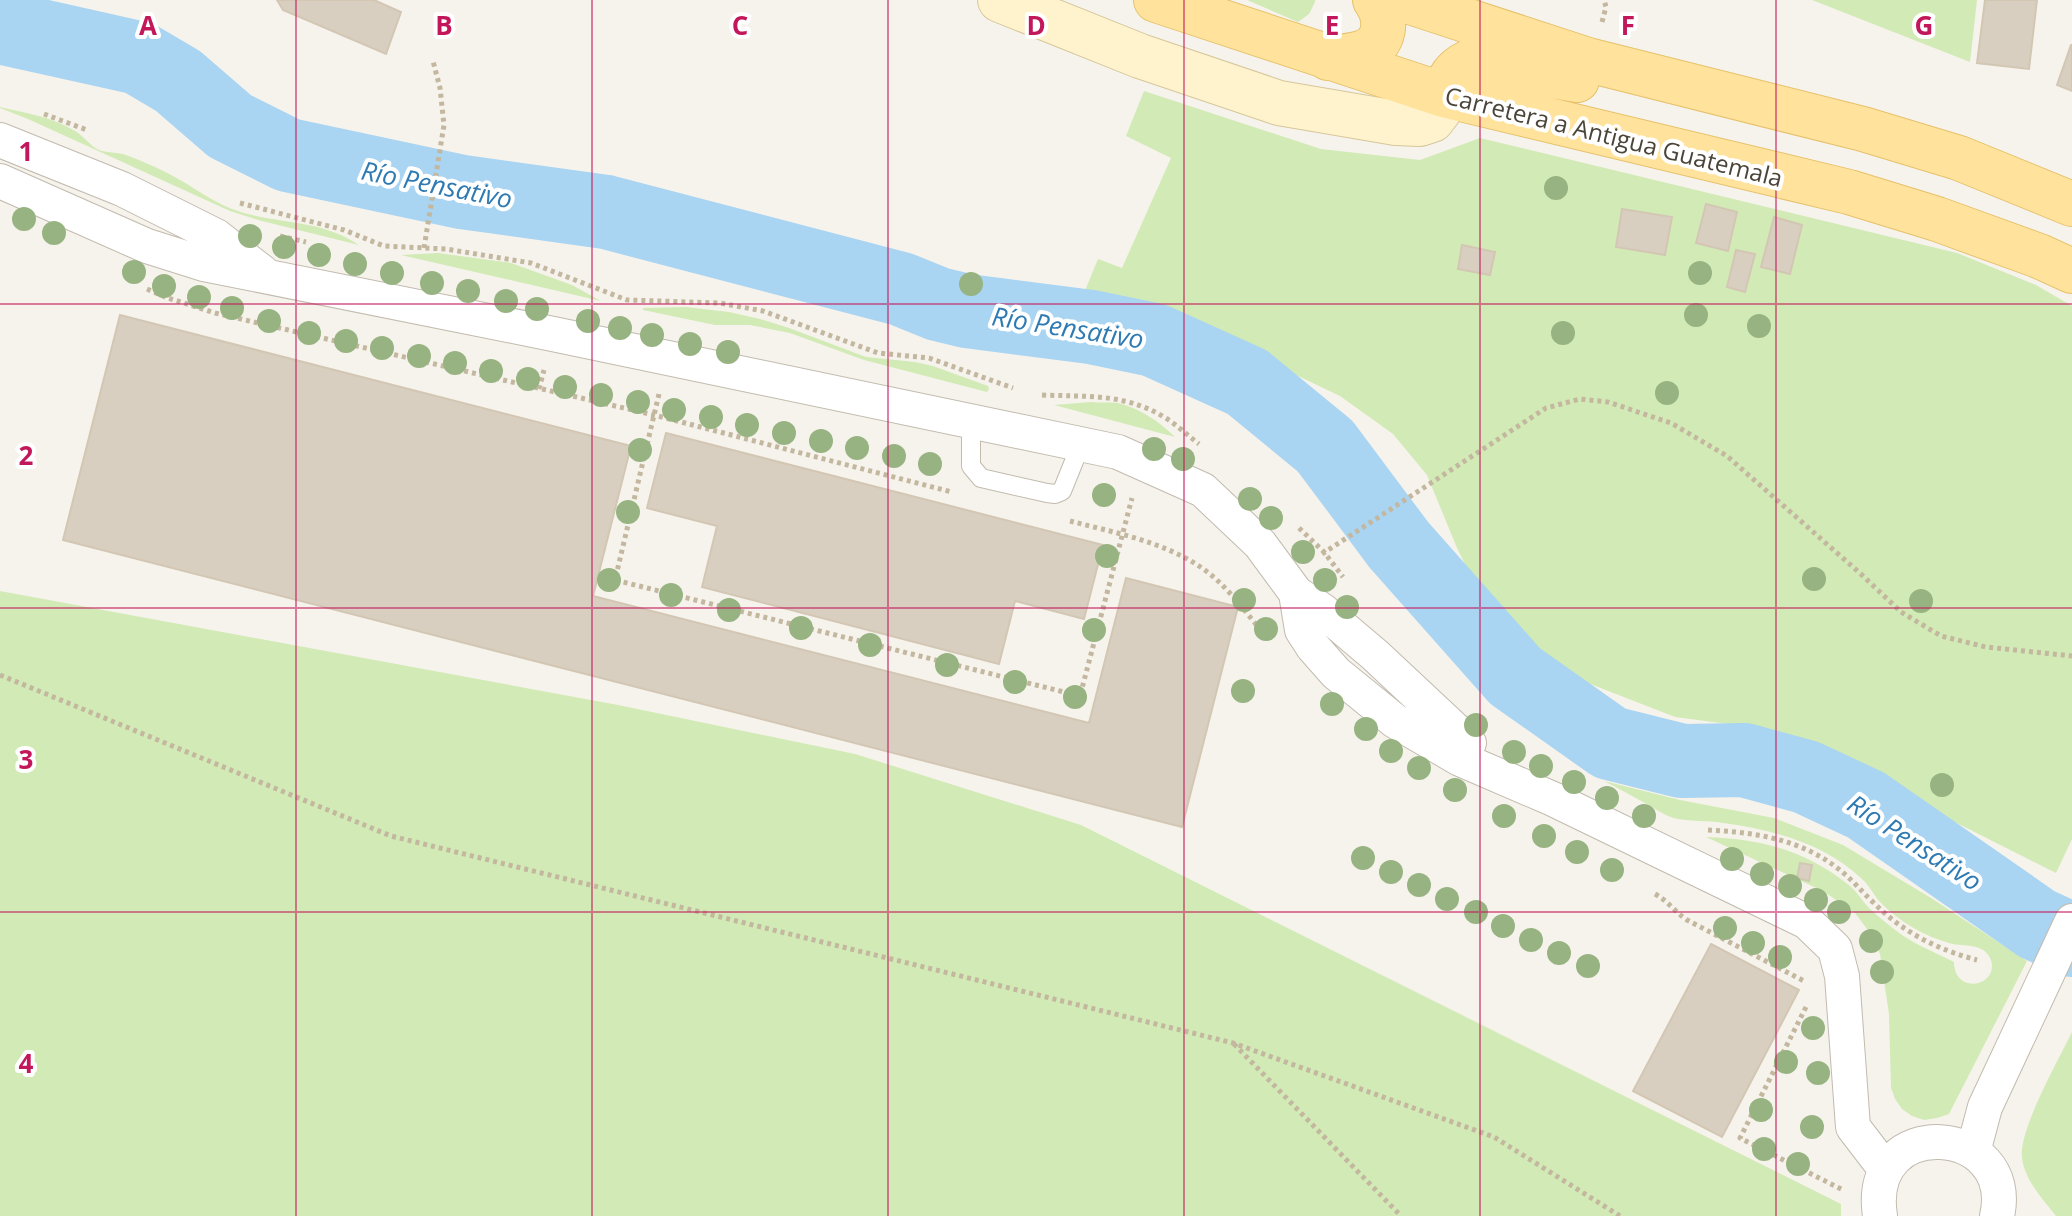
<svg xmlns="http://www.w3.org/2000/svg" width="2072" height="1216" viewBox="0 0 2072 1216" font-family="'Open Sans',sans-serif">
	<rect width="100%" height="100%" fill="#f6f3ec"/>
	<path fill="#d2eab5" d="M1247,0H1315V2L1309,14L1298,22Z
		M1812,0H1977L1970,62Z
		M1144,91L1321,149L1420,160L1480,138L1957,253L2036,285L2072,306V839L2056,873L1808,748L1728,724L1675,717L1575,678L1519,643L1481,597L1457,548L1427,475L1393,434L1340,396L1171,315L1084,293L1098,259L1122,268L1171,158L1126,136Z
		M0,107C25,113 53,117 75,131C84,136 89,145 99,150C107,153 115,152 123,154C140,160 158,168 173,176C194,187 209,200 232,209C275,225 320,218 359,245L262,221L230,211L28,119L0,108Z
		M438,253L511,263L572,285L601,301L401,255Z
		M686,307L729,312L760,319L789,328L866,357L915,362L933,366L988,386L989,389L987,392L864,360L790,333L750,325H715L643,310V308Z
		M1091,402C1099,403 1109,402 1118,403C1139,408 1159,421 1175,437L1054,405Z
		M0,591L618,705L855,754L1081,825L1841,1204V1216H0Z
		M1604,781L1680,800L1774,818L1843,845L1931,898L2027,961L1949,1114L1937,1118L1924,1120L1912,1116L1902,1109L1895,1099L1891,1088L1889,1014L1880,954L1870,933L1855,913L1823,891L1706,837C1761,839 1806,850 1850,886C1858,893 1863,902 1870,909C1878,916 1886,923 1894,929C1911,943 1934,952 1954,962C1954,995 1999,987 1991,960C1989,955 1985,950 1979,948C1969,944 1958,946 1949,943C1924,936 1900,922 1881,903C1874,896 1870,886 1862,879C1826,844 1771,829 1723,823C1707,820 1689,822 1674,818C1666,816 1659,811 1652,807C1636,798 1620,789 1604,781Z
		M2072,1032V1216H2056C2043,1199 2025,1181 2022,1158C2018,1131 2059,1059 2072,1032Z"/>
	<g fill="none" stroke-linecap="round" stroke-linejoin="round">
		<path stroke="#a9d4f2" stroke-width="74" d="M0,27L139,58L178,81L230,126L288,155L462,192L606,212L901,289L938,304L967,311L1091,327L1154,340L1247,382L1325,446L1399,545L1515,676L1610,743L1682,761L1744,760L1806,777L1866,805L2037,924L2072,940"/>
	</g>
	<path fill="#d8cfc1" stroke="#d3c7b4" stroke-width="2" d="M277,0H374L401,12L386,54L283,10Z
		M1985,0H2037L2029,69L1977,63Z
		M2071,45H2072V91L2057,85Z
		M1706,204L1737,212L1728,251L1696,243Z
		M1622,209L1672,217L1665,255L1616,247Z
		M1774,217L1802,225L1790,274L1761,267Z
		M1462,245L1495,252L1490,275L1458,269Z
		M1736,250L1755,254L1745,292L1727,287Z
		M120,315L631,446L593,596L1089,723L1126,578L1238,607L1182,827L63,540Z
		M666,433L1103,545L1084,619L1015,601L999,664L702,587L717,526L647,508Z
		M1800,863L1812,865L1809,881L1797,878Z
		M1711,944L1799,990L1722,1137L1633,1091Z"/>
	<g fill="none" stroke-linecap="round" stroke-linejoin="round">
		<g stroke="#c2bbae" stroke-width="20">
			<path id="lane" d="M971,421V466L981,478L1047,493L1055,494L1062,491L1081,444"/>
		</g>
		<g stroke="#c2bbae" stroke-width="36">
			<path id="street" d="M0,140L122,189L216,236L262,272
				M0,181L147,246L204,264L553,334L1118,452L1203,490L1260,544L1296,593L1323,611L1375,655L1469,743
				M1296,593L1302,630L1313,647L1336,673L1395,721L1460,759L1553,799L1807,922L1835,949L1842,976L1853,1127L1886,1170
				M1973,1152L1985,1107L2072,921
				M1880,1216C1864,1111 2018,1124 1997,1216"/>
		</g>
		<g stroke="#d6c79b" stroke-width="46">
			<path id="secondary" d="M1000,0L1140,56L1279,103L1396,123L1420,124L1432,120L1439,111L1444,95"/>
		</g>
		<g stroke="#e6c16a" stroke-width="46">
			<path id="primary" d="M1156,0L1444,95L1849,192L1937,219L2039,256L2072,271
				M1404,0L1588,60L1863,129L1959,158L2072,204
				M1328,58C1339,57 1351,56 1361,53C1387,46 1388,18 1375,0
				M1444,95C1449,78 1453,70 1469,62L1577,80"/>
		</g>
		<path stroke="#c4b79f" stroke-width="5" stroke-dasharray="4 4" stroke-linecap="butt" d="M1602,22L1606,7L1604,0
			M44,114L87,130
			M240,203L344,230L384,246L446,249L531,263L627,300L720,303L763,311L878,353L929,358L1013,388
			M280,236L306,242
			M424,248L444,125L440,88L433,61
			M147,289L165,297L215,313L654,415L952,492
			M539,389L544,370
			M659,394L615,580L1080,696L1132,498
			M1042,395C1087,397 1124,393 1164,417C1176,424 1187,435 1199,444
			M1070,521C1112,532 1161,541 1199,566C1225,583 1243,609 1263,633
			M1299,528L1324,552L1343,577
			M1322,554L1546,408L1580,399L1608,402L1671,423L1727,456L1862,575L1901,612L1941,636L1986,647L2072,656
			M0,675L391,836L1233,1043L1494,1137L1620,1216
			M1708,830C1753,832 1799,839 1836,867C1851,878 1862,892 1876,905C1904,933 1939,950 1977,960
			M1655,894C1668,901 1675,912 1687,920L1804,981
			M1806,1007L1740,1138L1843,1190
			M1234,1044L1401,1216"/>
		<use href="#lane" stroke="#fff" stroke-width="18"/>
		<use href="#street" stroke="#fff" stroke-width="34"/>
		<use href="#secondary" stroke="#fff3cd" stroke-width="44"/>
		<use href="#primary" stroke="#ffe39c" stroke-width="44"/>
	</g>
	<g fill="#97b381">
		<circle cx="1556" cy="188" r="12"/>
		<circle cx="24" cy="219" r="12"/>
		<circle cx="54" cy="233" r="12"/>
		<circle cx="250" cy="236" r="12"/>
		<circle cx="284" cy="247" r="12"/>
		<circle cx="319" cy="255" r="12"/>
		<circle cx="355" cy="264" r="12"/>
		<circle cx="134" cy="272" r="12"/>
		<circle cx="392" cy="273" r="12"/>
		<circle cx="1700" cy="273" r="12"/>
		<circle cx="432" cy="283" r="12"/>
		<circle cx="971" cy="284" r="12"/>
		<circle cx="164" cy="286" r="12"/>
		<circle cx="468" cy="291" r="12"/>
		<circle cx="199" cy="297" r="12"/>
		<circle cx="506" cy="301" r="12"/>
		<circle cx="232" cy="308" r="12"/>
		<circle cx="537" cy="309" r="12"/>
		<circle cx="1696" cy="315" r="12"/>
		<circle cx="269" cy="321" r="12"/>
		<circle cx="588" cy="321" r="12"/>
		<circle cx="1759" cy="326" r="12"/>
		<circle cx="620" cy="328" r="12"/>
		<circle cx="309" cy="333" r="12"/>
		<circle cx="1563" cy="333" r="12"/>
		<circle cx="652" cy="335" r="12"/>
		<circle cx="346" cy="341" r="12"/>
		<circle cx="690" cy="344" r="12"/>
		<circle cx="382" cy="348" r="12"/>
		<circle cx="728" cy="352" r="12"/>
		<circle cx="419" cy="356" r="12"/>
		<circle cx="455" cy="363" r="12"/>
		<circle cx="491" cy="371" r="12"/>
		<circle cx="528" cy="379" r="12"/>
		<circle cx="565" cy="387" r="12"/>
		<circle cx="1667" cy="393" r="12"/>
		<circle cx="601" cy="395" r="12"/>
		<circle cx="638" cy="402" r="12"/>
		<circle cx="674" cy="410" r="12"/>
		<circle cx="711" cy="417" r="12"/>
		<circle cx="747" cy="425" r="12"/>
		<circle cx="784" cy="433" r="12"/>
		<circle cx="821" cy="441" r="12"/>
		<circle cx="857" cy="448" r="12"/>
		<circle cx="1154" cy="449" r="12"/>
		<circle cx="640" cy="450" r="12"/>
		<circle cx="894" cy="456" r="12"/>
		<circle cx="1183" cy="459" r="12"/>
		<circle cx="930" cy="464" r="12"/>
		<circle cx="1104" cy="495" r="12"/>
		<circle cx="1250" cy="499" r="12"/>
		<circle cx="628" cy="512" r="12"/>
		<circle cx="1271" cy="518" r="12"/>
		<circle cx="1303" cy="552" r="12"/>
		<circle cx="1107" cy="556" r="12"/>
		<circle cx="1814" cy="579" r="12"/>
		<circle cx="609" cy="580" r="12"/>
		<circle cx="1325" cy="580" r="12"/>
		<circle cx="671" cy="595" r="12"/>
		<circle cx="1244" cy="600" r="12"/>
		<circle cx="1921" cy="601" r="12"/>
		<circle cx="1347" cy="607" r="12"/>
		<circle cx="729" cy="610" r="12"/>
		<circle cx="801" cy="628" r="12"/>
		<circle cx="1266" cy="629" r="12"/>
		<circle cx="1094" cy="630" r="12"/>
		<circle cx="870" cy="645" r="12"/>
		<circle cx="947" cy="665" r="12"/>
		<circle cx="1015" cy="682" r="12"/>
		<circle cx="1243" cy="691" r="12"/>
		<circle cx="1075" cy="697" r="12"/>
		<circle cx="1332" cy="704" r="12"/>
		<circle cx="1476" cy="725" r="12"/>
		<circle cx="1366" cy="729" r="12"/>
		<circle cx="1391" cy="751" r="12"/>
		<circle cx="1514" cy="752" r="12"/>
		<circle cx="1541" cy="766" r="12"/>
		<circle cx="1419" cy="768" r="12"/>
		<circle cx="1574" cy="782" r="12"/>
		<circle cx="1942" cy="785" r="12"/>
		<circle cx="1455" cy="790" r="12"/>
		<circle cx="1607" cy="798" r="12"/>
		<circle cx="1504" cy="816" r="12"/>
		<circle cx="1644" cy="816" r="12"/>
		<circle cx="1544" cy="836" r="12"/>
		<circle cx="1577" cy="852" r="12"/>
		<circle cx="1363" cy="858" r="12"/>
		<circle cx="1732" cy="859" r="12"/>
		<circle cx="1612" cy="870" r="12"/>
		<circle cx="1391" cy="872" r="12"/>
		<circle cx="1762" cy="874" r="12"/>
		<circle cx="1419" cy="885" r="12"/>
		<circle cx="1790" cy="886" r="12"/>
		<circle cx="1447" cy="899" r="12"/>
		<circle cx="1816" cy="900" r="12"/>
		<circle cx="1476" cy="912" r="12"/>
		<circle cx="1839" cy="912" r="12"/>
		<circle cx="1503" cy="926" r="12"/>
		<circle cx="1725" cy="928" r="12"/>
		<circle cx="1531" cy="940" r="12"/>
		<circle cx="1871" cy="941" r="12"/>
		<circle cx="1753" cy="943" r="12"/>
		<circle cx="1559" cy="953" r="12"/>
		<circle cx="1780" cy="957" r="12"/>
		<circle cx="1588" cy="966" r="12"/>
		<circle cx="1882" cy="972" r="12"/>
		<circle cx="1813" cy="1028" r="12"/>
		<circle cx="1786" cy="1062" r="12"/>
		<circle cx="1818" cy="1073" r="12"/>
		<circle cx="1761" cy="1110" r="12"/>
		<circle cx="1812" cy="1127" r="12"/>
		<circle cx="1764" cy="1149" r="12"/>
		<circle cx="1798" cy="1164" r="12"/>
	</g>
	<path fill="none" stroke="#c2185b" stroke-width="2" stroke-opacity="0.55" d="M296,0V1216M592,0V1216M888,0V1216M1184,0V1216M1480,0V1216M1776,0V1216M0,304H2072M0,608H2072M0,912H2072"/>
	<g text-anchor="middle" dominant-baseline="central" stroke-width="8" stroke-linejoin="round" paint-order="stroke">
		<g font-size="24" fill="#4b4439" stroke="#fff">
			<text transform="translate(1614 136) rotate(14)">Carretera a Antigua Guatemala</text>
		</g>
		<g font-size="26" font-style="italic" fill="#2e7ab2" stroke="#fff">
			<text transform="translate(437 184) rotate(11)">Río Pensativo</text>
			<text transform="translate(1068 327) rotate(9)">Río Pensativo</text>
			<text transform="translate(1915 842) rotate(33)">Río Pensativo</text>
		</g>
	</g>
	<g font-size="26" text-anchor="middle" font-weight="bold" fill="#c2185b" stroke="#fff" stroke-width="8" stroke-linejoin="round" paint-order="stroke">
		<text x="148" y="35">A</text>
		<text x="444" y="35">B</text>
		<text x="740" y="35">C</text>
		<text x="1036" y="35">D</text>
		<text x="1332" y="35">E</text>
		<text x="1628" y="35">F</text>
		<text x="1924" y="35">G</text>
		<text x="26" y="161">1</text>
		<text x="26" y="465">2</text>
		<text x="26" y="769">3</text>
		<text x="26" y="1073">4</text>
	</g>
</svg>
